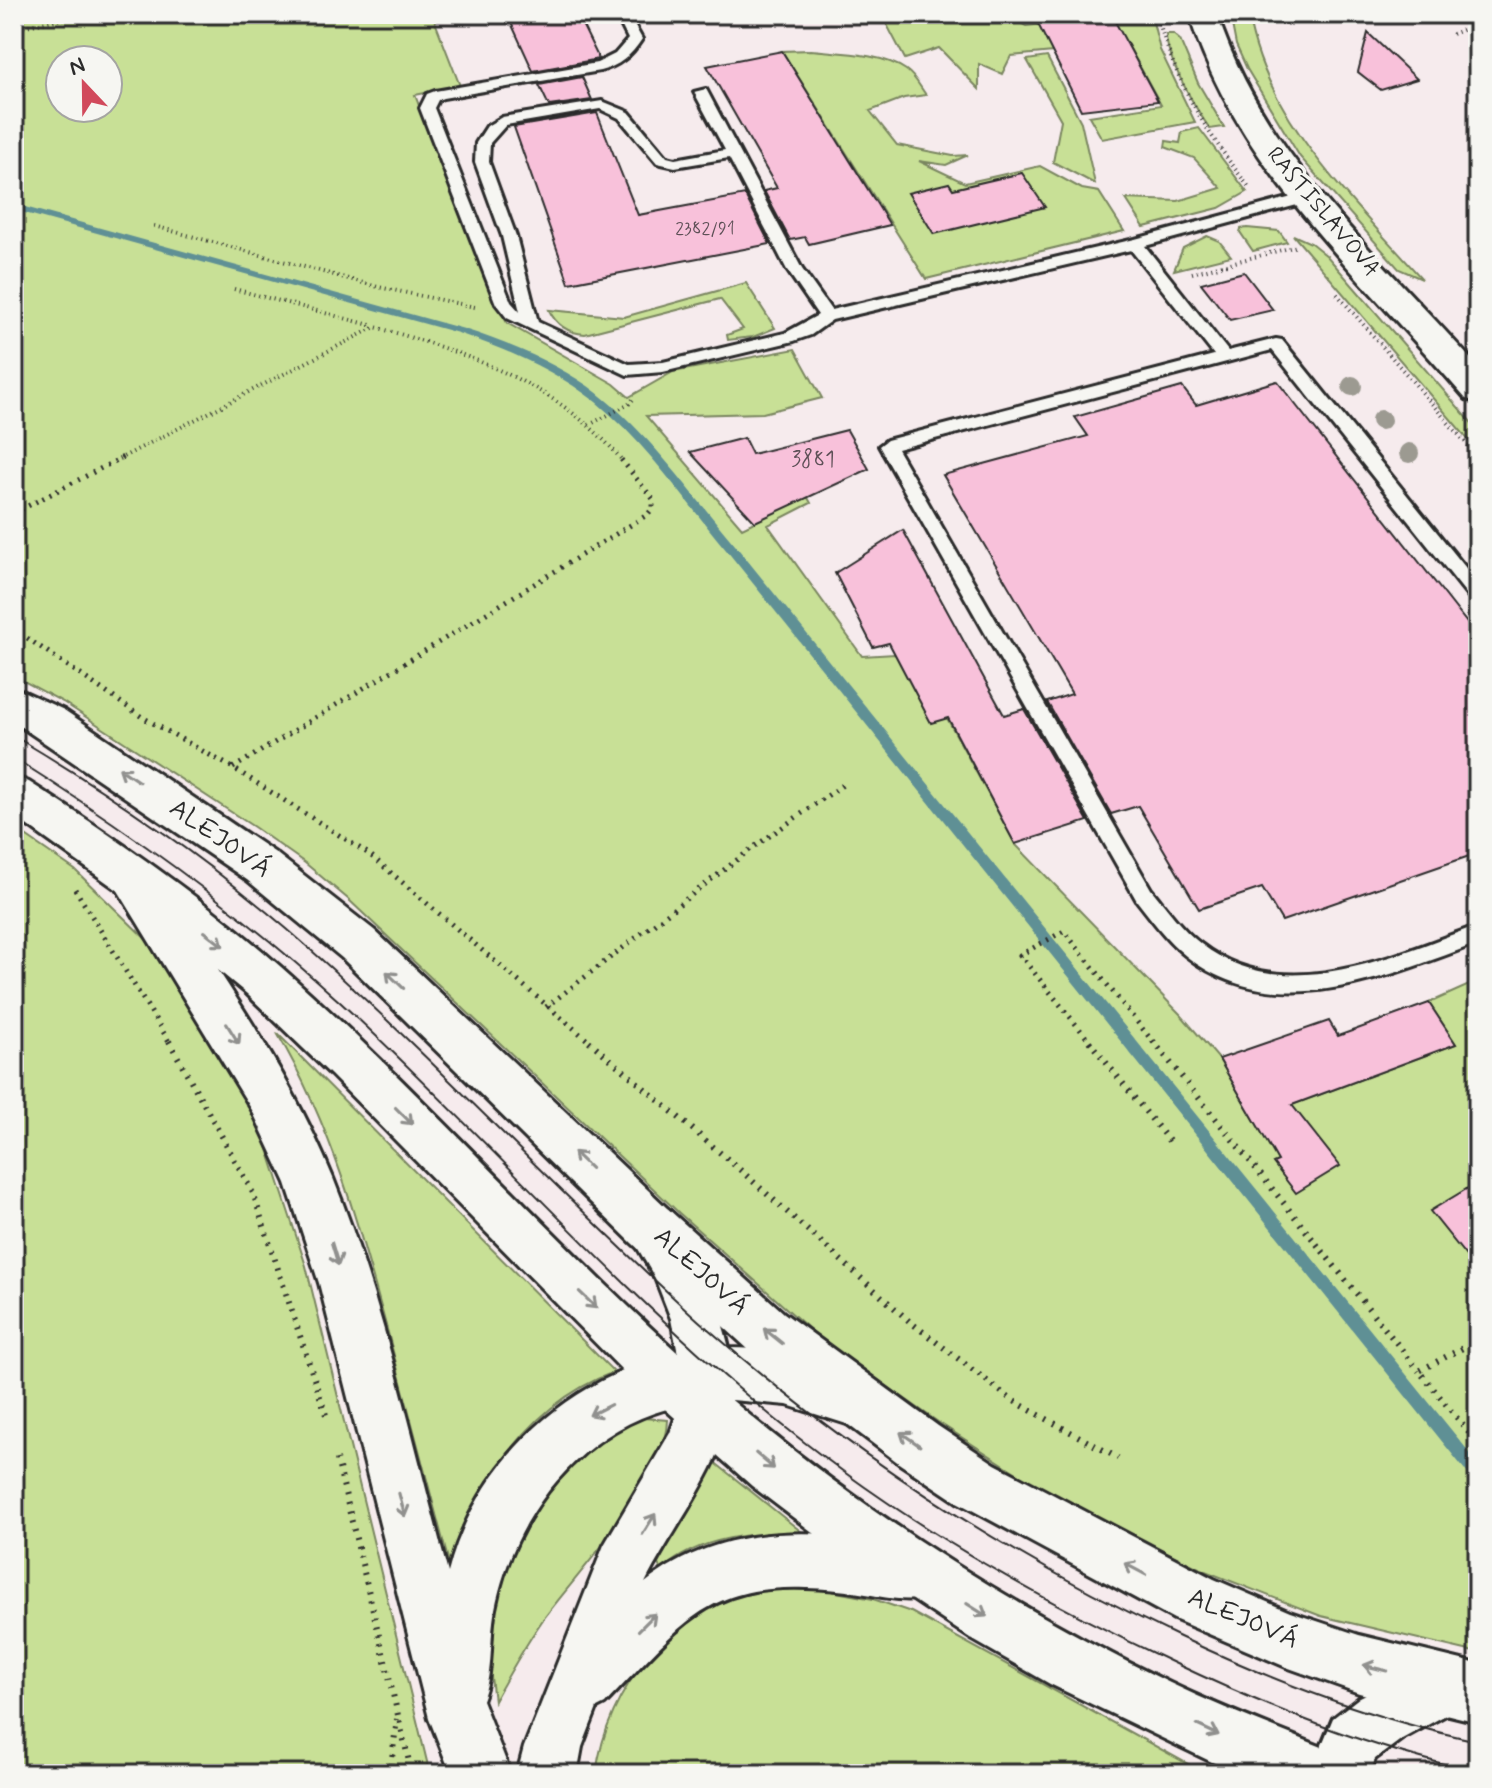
<svg xmlns="http://www.w3.org/2000/svg" width="1492" height="1788" viewBox="0 0 1492 1788" font-family="Mynerve,sans-serif">
	<rect width="100%" height="100%" fill="#f6ebed"/>
	<filter id="ink" filterUnits="userSpaceOnUse"><feTurbulence type="fractalNoise" baseFrequency=".0125" numOctaves="2"/><feDisplacementMap in="SourceGraphic" scale="16" xChannelSelector="R" yChannelSelector="G"/><feConvolveMatrix kernelMatrix="1 2 1 2 8 2 1 2 1" color-interpolation-filters="sRGB"/></filter>
	<g filter="url(#ink)">
		<path fill="#c8e096" stroke="#7a8660" stroke-width="2" fill-rule="evenodd" d="M14,14H432L460,86L415,95L490,291L507,323L614,384L629,397L673,372L795,349L822,398L763,413L646,416L742,528L781,509L804,491L811,503L768,525L862,656L895,654L947,718L1015,844L1182,1016L1219,1059L1254,1119L1456,1044L1429,1003L1478,981V1653L1321,1616L1205,1571L1052,1496L938,1422L824,1342L679,1213L348,899L305,863L254,827L63,702L14,676ZM60,60H108V108H60Z
			M868,14H1004L1026,26L1080,20L1133,22L1130,14H1151L1160,50L1195,122L1102,139L1089,116L1161,105L1128,45L1011,56L1002,74L979,64V89L939,48L905,59L884,19Z
			M1230,14H1248C1266,120 1353,201 1422,279L1399,269L1300,157L1247,69L1236,45Z
			M1166,34H1173L1180,40L1198,83L1224,127L1210,129C1196,109 1166,58 1166,34Z
			M811,50C840,53 881,53 906,70C915,76 920,87 926,95L904,98L870,111L897,145L953,156L968,155L946,165L919,161L965,183L1040,166L1082,189L1099,192L1124,231L926,279L782,51Z
			M1047,57L1081,122L1095,184L1053,162L1061,120L1027,60Z
			M1199,128L1247,192L1219,208L1144,227L1126,199L1178,201L1221,188L1194,158L1165,147L1166,141L1180,143L1182,132Z
			M1247,228L1279,231L1287,242L1253,251L1240,232L1241,229Z
			M1293,235L1311,243L1327,256L1478,430V451Z
			M1207,236L1219,241L1231,256L1174,270L1183,248Z
			M746,283L775,328L753,337L728,340L727,335L743,329L720,299L585,334C569,333 556,325 549,310L624,317Z
			M14,828L75,870L156,949L242,1089L266,1143L306,1266L430,1774H14Z
			M277,1033L614,1372C528,1404 479,1484 450,1567C429,1489 408,1411 388,1333C360,1229 332,1126 277,1033Z
			M643,1418L668,1420C667,1480 578,1572 542,1621C524,1647 509,1674 494,1701L490,1669L495,1609L501,1576L520,1529L562,1467L627,1422Z
			M713,1461L803,1533C752,1533 702,1535 661,1570L658,1564Z
			M810,1587L873,1599L911,1612L1206,1774H596C607,1688 670,1611 755,1590C772,1586 792,1588 810,1587Z"/>
		<g fill="none" stroke-linecap="round" stroke-linejoin="round">
			<path fill="#5f9095" fill-rule="evenodd" d="M14,204L464,329C507,343 550,360 588,386C646,428 689,491 735,545L1478,1463V1482L1473,1480L727,551C685,501 647,444 596,402C555,370 507,350 458,333L14,210Z"/>
		</g>
		<path fill="#f8c1da" stroke="#2b2b2b" stroke-width="2" d="M507,14H577L599,59L533,71Z
			M1033,14H1111L1158,101L1081,110Z
			M1368,33L1417,79L1381,90L1358,72Z
			M782,51L890,225L809,244L805,237L790,240L764,191L777,188L707,66Z
			M582,77L592,100L549,106L539,85Z
			M597,113L638,215L745,195L770,244L569,283L514,127Z
			M1022,173L1045,207L934,234L908,193L949,183L953,189Z
			M1244,272L1273,310L1230,320L1201,283Z
			M1277,381L1478,637V853L1282,921L1262,888L1199,909L1138,806L1111,814L1047,702L1072,694L943,475L1088,436L1075,417L1182,387L1196,405Z
			M847,430L869,469L755,522L690,452L744,438L752,454Z
			M903,530L1004,715L1024,709L1088,821L1015,844L948,718L931,723L889,643L873,647L835,573Z
			M1429,1003L1456,1044L1292,1105L1340,1166L1296,1193L1273,1163L1278,1161L1219,1059L1329,1021L1338,1036Z
			M1478,1182V1271L1430,1211Z"/>
		<g fill="none" stroke-linecap="round" stroke-linejoin="round">
			<g stroke="#2b2b2b" stroke-width="6">
				<path id="service" d="M610,14L629,16L642,39C631,56 619,66 600,71L443,98L438,100L434,108L511,302L520,312L502,236L475,162L476,143L487,126L502,117L602,101L629,112L667,157L675,159L725,150L694,92L706,89L802,269L831,310L1135,239L1307,193L1312,195V201L1145,246L1228,351L1276,339L1282,340L1478,583V603L1472,601L1272,350L897,449L1151,889C1167,908 1181,929 1201,944C1283,1008 1393,956 1478,925V943C1386,977 1274,1026 1186,956C1167,941 1152,920 1137,901L879,446L887,440L1214,355L1131,250L832,320L811,335L794,341L663,372L627,375L507,318L496,304L420,108L427,94L435,91L597,63L615,54L628,39L619,21ZM600,109L619,118L657,163L675,167L729,158L787,270L818,315L785,333L663,362L629,364L538,322L516,236L489,162L490,143L506,125Z"/>
			</g>
			<g stroke="#2b2b2b" stroke-width="6">
				<path id="tertiary" d="M1189,14H1217C1263,156 1381,258 1478,367V402L1466,399C1365,281 1234,165 1189,14Z
					M14,687L64,710L277,854L374,930L668,1209L784,1313L938,1426L995,1464L1214,1579L1290,1612L1359,1635L1478,1664V1722L1359,1693L1286,1667L1174,1619L957,1502L900,1464L748,1349L632,1243L342,958L247,880L14,722Z
					M14,776L29,782C117,838 203,898 281,967C434,1102 567,1258 721,1391C857,1508 1008,1605 1170,1683C1224,1709 1281,1730 1337,1753L1346,1774H1242L1212,1762L1050,1684L973,1640L823,1540L752,1486L631,1379L331,1075L247,994L144,909L14,816Z"/>
			</g>
			<g stroke="#2b2b2b" stroke-width="6">
				<path id="trunk" d="M130,855L145,861C213,963 286,1063 333,1178C384,1305 412,1441 448,1573C476,1464 567,1376 678,1354L671,1319L655,1278L625,1226L632,1209L650,1202C655,1204 664,1206 668,1209C692,1229 722,1317 729,1348C781,1348 826,1362 875,1382L882,1401L875,1420L856,1427L787,1405L732,1400C728,1462 672,1528 645,1583C708,1532 789,1527 866,1538C891,1542 914,1545 938,1554L946,1574L938,1594C908,1606 879,1595 847,1591C711,1576 693,1613 605,1704L597,1708L582,1747L577,1774H517L524,1747L604,1545L670,1433L679,1406C582,1426 513,1516 495,1609C489,1639 494,1671 482,1700L511,1774H451L429,1718L319,1283L286,1183L252,1110L108,874L115,861Z
					M1444,1656L1464,1665L1473,1685L1464,1705L1402,1739L1375,1759L1370,1774H1310L1333,1718L1360,1697Z"/>
			</g>
			<path stroke="#2b2b2b" stroke-width="4" stroke-dasharray="1 4" stroke-linecap="butt" d="M1157,14C1174,80 1207,134 1249,187
				M1463,20L1476,16
				M14,28L92,14
				M1452,34L1472,26
				M154,226L378,287L475,307
				M1192,273L1297,246
				M234,289L374,326
				M1337,294L1478,457
				M589,425L629,404L635,397
				M119,459L375,327C465,352 560,385 621,459"/>
			<path stroke="#2b2b2b" stroke-width="5" stroke-dasharray="2 6" stroke-linecap="butt" d="M14,513L123,457
				M14,629L142,717L233,768L369,854L591,1043
				M233,768L647,515L653,508V499L619,457
				M75,889L170,1043
				M546,1007L751,849L847,782
				M1091,1043L1020,955L1064,931L1154,1043"/>
			<path stroke="#2b2b2b" stroke-width="6" stroke-dasharray="2 7" stroke-linecap="butt" d="M169,1041L253,1193L326,1415
				M589,1041L738,1168L909,1321L1012,1400L1118,1458
				M1089,1041L1173,1146
				M1153,1041L1419,1371
				M1478,1340L1419,1371L1478,1444
				M337,1459L412,1774
				M390,1774L397,1719"/>
			<use href="#service" fill="#f6f6f2" fill-rule="evenodd"/>
			<use href="#tertiary" fill="#f6f6f2" fill-rule="evenodd"/>
			<use href="#trunk" fill="#f6f6f2" fill-rule="evenodd"/>
			<path stroke="#2b2b2b" stroke-width="2" d="M14,736C110,793 202,856 287,929C430,1053 558,1194 699,1321C844,1450 1005,1555 1180,1637C1276,1682 1374,1720 1478,1741
				M14,758C130,831 239,910 340,1002C476,1127 597,1266 737,1387C868,1501 1014,1588 1172,1662C1271,1709 1371,1749 1478,1772"/>
		</g>
		<g fill="#9c9a91">
			<circle cx="1352" cy="386" r="10"/>
			<circle cx="1381" cy="420" r="10"/>
			<circle cx="1409" cy="453" r="10"/>
		</g>
		<defs><path id="oneway-shaft" d="M-6 0H5M1.5-3L5.5 0L1.5 3" fill="none" stroke-width="1.6" stroke-linecap="round" stroke-linejoin="round" transform="scale(2)"/></defs>
		<g stroke="#90908e">
			<use href="#oneway-shaft" transform="translate(129 775) rotate(-146)"/>
			<use href="#oneway-shaft" transform="translate(214 939) rotate(38)"/>
			<use href="#oneway-shaft" transform="translate(395 980) rotate(-136)"/>
			<use href="#oneway-shaft" transform="translate(233 1034) rotate(58)"/>
			<use href="#oneway-shaft" transform="translate(404 1116) rotate(45)"/>
			<use href="#oneway-shaft" transform="translate(582 1160) rotate(-136)"/>
			<use href="#oneway-shaft" transform="translate(335 1254) rotate(73)"/>
			<use href="#oneway-shaft" transform="translate(588 1300) rotate(44)"/>
			<use href="#oneway-shaft" transform="translate(773 1336) rotate(-141)"/>
			<use href="#oneway-shaft" transform="translate(600 1410) rotate(153)"/>
			<use href="#oneway-shaft" transform="translate(910 1439) rotate(-145)"/>
			<use href="#oneway-shaft" transform="translate(765 1461) rotate(40)"/>
			<use href="#oneway-shaft" transform="translate(402 1505) rotate(75)"/>
			<use href="#oneway-shaft" transform="translate(649 1524) rotate(-58)"/>
			<use href="#oneway-shaft" transform="translate(1135 1569) rotate(-152)"/>
			<use href="#oneway-shaft" transform="translate(977 1610) rotate(32)"/>
			<use href="#oneway-shaft" transform="translate(647 1622) rotate(-45)"/>
			<use href="#oneway-shaft" transform="translate(1375 1668) rotate(-166)"/>
			<use href="#oneway-shaft" transform="translate(1208 1730) rotate(25)"/>
		</g>
	</g>
	<g text-anchor="middle" dominant-baseline="central" stroke-width="7" stroke-linejoin="round" paint-order="stroke">
		<g font-size="18" fill="#5e5057">
			<text x="705" y="229">2382/91</text>
		</g>
		<g font-size="22" fill="#2b2b2b" stroke="#f6f6f2">
			<text transform="translate(1323 212) rotate(50)">RASTISLAVOVA</text>
		</g>
		<g font-size="22" fill="#5e5057">
			<text x="813" y="460">3881</text>
		</g>
		<g font-size="26" fill="#2b2b2b" stroke="#f6f6f2">
			<text transform="translate(220 839) rotate(35)">ALEJOVÁ</text>
			<text transform="translate(701 1272) rotate(42)">ALEJOVÁ</text>
			<text transform="translate(1243 1619) rotate(23)">ALEJOVÁ</text>
		</g>
	</g>
	<rect width="1492" height="1788" fill="none" stroke="#f6f6f2" stroke-width="48"/>
	<rect x="24" y="24" width="1444" height="1740" fill="none" stroke="#2b2b2b" stroke-width="3" filter="url(#ink)"/>
	<g transform="translate(84 84) rotate(338)"><circle r="38" fill="#f6f6f2" stroke="#a5a5a2" stroke-width="2"/>
	<path d="M0-6L14 30L0 20L-14 30Z" fill="#d1495b"/>
	<text y="-12" font-size="22" font-weight="bold" text-anchor="middle" fill="#2b2b2b">N</text>
	</g>
</svg>
